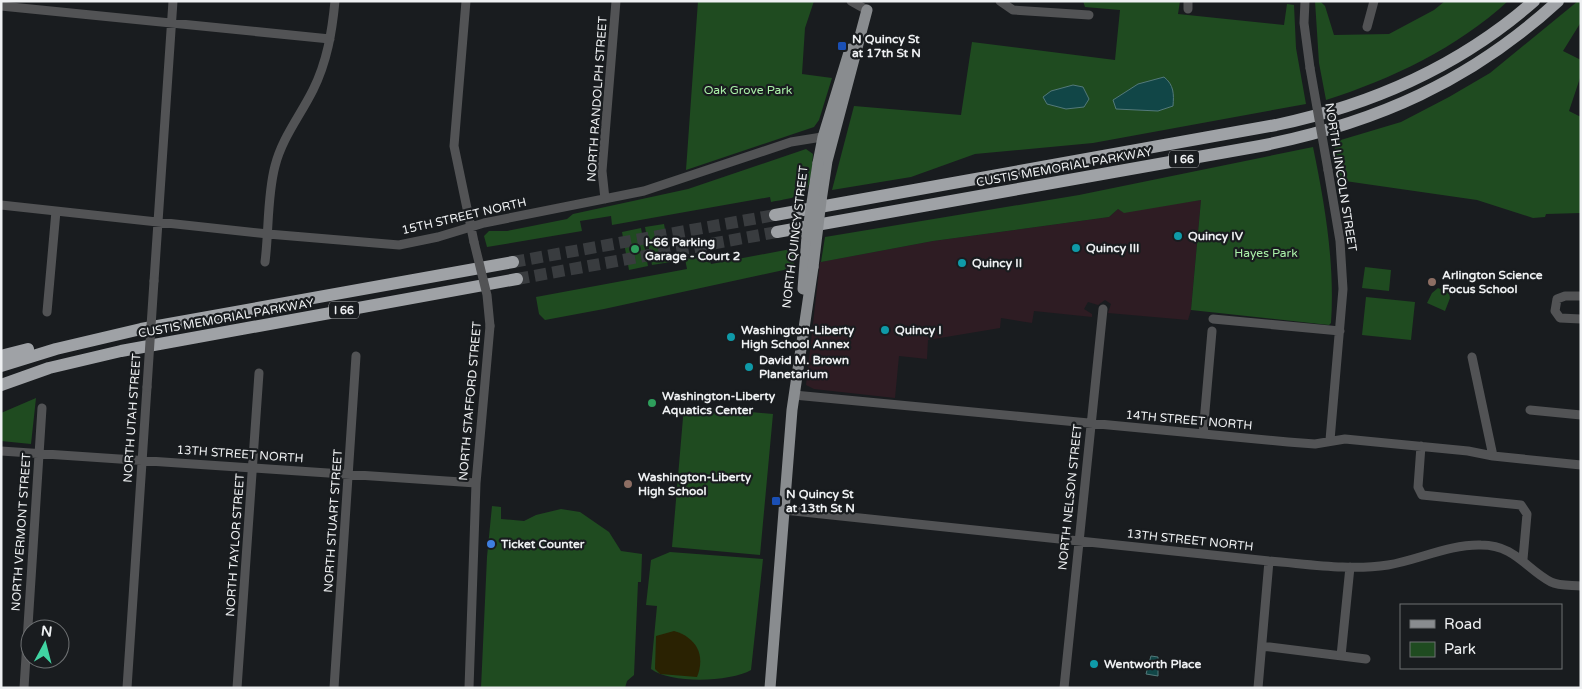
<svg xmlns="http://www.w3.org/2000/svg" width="1582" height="689" viewBox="0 0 1582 689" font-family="'Varela Round',sans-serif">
	<rect width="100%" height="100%" fill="#191c1f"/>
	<path fill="#2e1c23" d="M1201,200L1191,310L1188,320L1108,313L1111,304L1105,300L1098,305L1088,302L1084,309L1092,314V317L1034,311L1032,323L1001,318L1000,328L928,340L927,359L899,356L895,398L814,389L806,385L820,262L933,241L1109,217L1118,209L1123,211Z"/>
	<path fill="#1f4b20" d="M698,1H814L805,28L802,74L832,78L819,120L814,127L686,170Z
		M1083,1H1180L1178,14L1284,25L1287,4L1294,5L1296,48L1306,104L1093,143L975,154L911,177L832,190L854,106L961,115L972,42L1115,60L1120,10L1085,7Z
		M1315,1H1320L1325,6L1334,35L1389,34L1434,10L1445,1H1508C1457,48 1392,79 1326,100L1319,63Z
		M1578,1H1581V22L1563,51L1581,60V75L1569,111L1581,117V213L1546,214L1545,217L1533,218L1477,200L1338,180L1334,142L1401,122L1449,97L1490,73Z
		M1313,147C1325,205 1335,264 1331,323L1329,325L1191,310L1201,200L1124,213L1118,209L1109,217L933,241L821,262L825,237L1079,195Z
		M806,149L813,154C810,195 810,195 771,202L770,197L612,225L611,216L580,221L582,231L487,247L484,236L489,231H507L567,219L573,214L688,189Z
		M664,224L671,262L652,265L645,227Z
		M641,228L648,266L629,270L622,232Z
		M796,248L793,268L604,309L545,320L539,314L536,297L687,269L685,259L708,254L711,264Z
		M1365,267L1391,270L1389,291L1362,288Z
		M1438,288L1449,293L1450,298L1445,311L1427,303L1432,293Z
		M1366,297L1415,302L1411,340L1362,335Z
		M36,398L31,444L1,441V413Z
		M684,406L773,414L760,555L672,547Z
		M492,506L501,507V519L524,521L536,515L561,509L580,512L609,532L621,551L642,554L641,582H638L634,675L627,681L625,688H481L487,557Z
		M670,552L763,559L751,670C731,682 670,684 651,669L657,606L646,605L651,560Z"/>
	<path fill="#2a2202" d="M674,631C696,637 706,655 697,677L660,674L655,669L656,636Z"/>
	<path fill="#114647" stroke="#53797a" d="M1164,77C1174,85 1174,94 1173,106L1158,111L1116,109L1113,100L1138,84Z
		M1073,85L1083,87L1089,99L1084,107L1066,109L1047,104L1043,97L1051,91Z
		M1151,656L1158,657V676L1146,674Z"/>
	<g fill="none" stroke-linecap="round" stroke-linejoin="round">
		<path stroke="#393c3f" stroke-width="12" stroke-dasharray="12 6" stroke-linecap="butt" d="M513,262L775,215
			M517,279L777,232"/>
		<path stroke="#525355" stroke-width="9" d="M466,1L454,146L474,242
			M851,1L867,10
			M1000,1L1013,10L1089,15
			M1305,1L1304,23L1310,68
			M1,6L330,39
			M1188,9V1
			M1367,27L1374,1
			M1328,170L1340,241L1343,289L1330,440
			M605,199L602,171L616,1
			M1,205L268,234L399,245L438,237L484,223L644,191L791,142L828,136
			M265,262C269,231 267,196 275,166C282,138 300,116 313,90C327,62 332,32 335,1
			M154,281L173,1
			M1581,296H1565L1557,299L1555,311L1560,318L1581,319
			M47,312L56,211
			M1213,319L1340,331
			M1472,357L1493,456
			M794,395L1288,442L1315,444L1345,439L1468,451L1493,456L1581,465
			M1530,410L1581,415
			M1203,434L1212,331
			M1421,446L1418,487L1422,495L1521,505L1527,514L1523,559
			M1,451L476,483
			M784,510L1269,561C1308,564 1349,571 1388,565C1418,560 1450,544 1481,545C1515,545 1526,569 1551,582C1559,586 1571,585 1581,586
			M1262,646L1366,659
			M1341,656L1350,567
			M24,688L42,408
			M127,688L147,387
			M237,688L259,373
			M334,688L356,356
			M469,688L476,483L490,326
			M1064,688L1103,309
			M1258,688L1269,561"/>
		<path stroke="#898c8f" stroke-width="11" d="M818,163L823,137L850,49
			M821,201L827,161L867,10
			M803,289L807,236
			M770,688L792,410L813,267"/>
		<path stroke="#9fa2a6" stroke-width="12" d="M775,215L1276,125C1371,105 1460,66 1534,1
			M777,232L1260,146C1376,123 1471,81 1558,1
			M1,356L28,349
			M1,366L56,349L141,329L513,262
			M1,385L49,368L121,351L517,279"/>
		<path stroke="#525355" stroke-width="9" d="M1310,68L1328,170
			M474,242L487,295L490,326
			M147,387L154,281"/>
		<path stroke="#898c8f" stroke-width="11" d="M807,236L818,163
			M813,267L821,201"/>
	</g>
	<g fill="#1a4fb4" stroke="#191c1f" stroke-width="2">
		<rect x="837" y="41" width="10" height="10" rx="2.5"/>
		<rect x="771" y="496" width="10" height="10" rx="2.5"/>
	</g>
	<g fill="#0f9aa8" stroke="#191c1f" stroke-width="2">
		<circle cx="1178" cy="236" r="5"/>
		<circle cx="1076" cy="248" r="5"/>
		<circle cx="962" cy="263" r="5"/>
		<circle cx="885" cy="330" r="5"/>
		<circle cx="731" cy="337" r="5"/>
		<circle cx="749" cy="367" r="5"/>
		<circle cx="1094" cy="664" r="5"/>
	</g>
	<g fill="#2e9e5b" stroke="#191c1f" stroke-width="2">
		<circle cx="635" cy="249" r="5"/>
		<circle cx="652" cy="403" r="5"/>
	</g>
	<g fill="#8d6e63" stroke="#191c1f" stroke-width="2">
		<circle cx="1432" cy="282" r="5"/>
		<circle cx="628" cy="484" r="5"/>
	</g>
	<circle fill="#3f7fe0" stroke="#191c1f" stroke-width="2" cx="491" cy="544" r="5"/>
	<g text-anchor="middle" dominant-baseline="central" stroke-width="4.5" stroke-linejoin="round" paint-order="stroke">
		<g fill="#191c1f" stroke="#aeb0b3" stroke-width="1">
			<rect x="1169" y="150.5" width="30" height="17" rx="4"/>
			<rect x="329" y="301.5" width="30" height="17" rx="4"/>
		</g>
		<g font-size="11" font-weight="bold" fill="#eef0f2">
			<text x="1184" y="159">I 66</text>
			<text x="344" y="310">I 66</text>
		</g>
		<g font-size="12" font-weight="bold" fill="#eef0f2" stroke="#191c1f" text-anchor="start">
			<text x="852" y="39">N Quincy St<tspan x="852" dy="14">at 17th St N</tspan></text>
			<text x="1188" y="236">Quincy IV</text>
			<text x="645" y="242">I-66 Parking<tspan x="645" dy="14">Garage - Court 2</tspan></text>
			<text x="1086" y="248">Quincy III</text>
			<text x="972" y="263">Quincy II</text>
			<text x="1442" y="275">Arlington Science<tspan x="1442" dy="14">Focus School</tspan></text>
			<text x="741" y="330">Washington-Liberty<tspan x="741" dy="14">High School Annex</tspan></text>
			<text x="895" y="330">Quincy I</text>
			<text x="759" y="360">David M. Brown<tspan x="759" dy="14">Planetarium</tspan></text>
			<text x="662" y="396">Washington-Liberty<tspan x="662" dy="14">Aquatics Center</tspan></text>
			<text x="638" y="477">Washington-Liberty<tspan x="638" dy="14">High School</tspan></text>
			<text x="786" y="494">N Quincy St<tspan x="786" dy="14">at 13th St N</tspan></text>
			<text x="501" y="544">Ticket Counter</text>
			<text x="1104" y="664">Wentworth Place</text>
		</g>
		<g font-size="12" fill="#aaf0a8" stroke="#191c1f">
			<text x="748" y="90">Oak Grove Park</text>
			<text x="1266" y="253">Hayes Park</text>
		</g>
		<g font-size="12" fill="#eef0f2" stroke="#191c1f">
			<text transform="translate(597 99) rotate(-86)">NORTH RANDOLPH STREET</text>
			<text transform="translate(1064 167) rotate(-10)">CUSTIS MEMORIAL PARKWAY</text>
			<text transform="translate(1341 177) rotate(81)">NORTH LINCOLN STREET</text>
			<text transform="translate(464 216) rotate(-13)">15TH STREET NORTH</text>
			<text transform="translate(795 237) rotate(-83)">NORTH QUINCY STREET</text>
			<text transform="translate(226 318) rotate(-10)">CUSTIS MEMORIAL PARKWAY</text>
			<text transform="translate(470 401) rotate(-85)">NORTH STAFFORD STREET</text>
			<text transform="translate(132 418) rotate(-86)">NORTH UTAH STREET</text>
			<text transform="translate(1189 420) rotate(5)">14TH STREET NORTH</text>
			<text transform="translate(240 454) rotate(4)">13TH STREET NORTH</text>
			<text transform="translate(1070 497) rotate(-84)">NORTH NELSON STREET</text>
			<text transform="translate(333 521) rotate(-86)">NORTH STUART STREET</text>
			<text transform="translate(21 532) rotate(-86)">NORTH VERMONT STREET</text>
			<text transform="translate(1190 540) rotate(6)">13TH STREET NORTH</text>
			<text transform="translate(235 545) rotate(-86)">NORTH TAYLOR STREET</text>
		</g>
	</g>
	<rect width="1582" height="689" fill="none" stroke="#eef0f2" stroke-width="5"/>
	<rect x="1400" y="604" width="162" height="65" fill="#191c1f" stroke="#6e7173"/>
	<rect x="1410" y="620" width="25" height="8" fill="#898c8f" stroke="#6e7173"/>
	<text x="1444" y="629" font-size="15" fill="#eef0f2">Road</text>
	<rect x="1410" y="642" width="25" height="15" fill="#1f4b20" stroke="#6e7173"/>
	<text x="1444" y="654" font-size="15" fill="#eef0f2">Park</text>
	<g transform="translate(45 644) rotate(7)"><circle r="24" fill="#191c1f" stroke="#6e7173"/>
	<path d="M0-4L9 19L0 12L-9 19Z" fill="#40d4a2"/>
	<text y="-8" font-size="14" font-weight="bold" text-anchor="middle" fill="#eef0f2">N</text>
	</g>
</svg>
